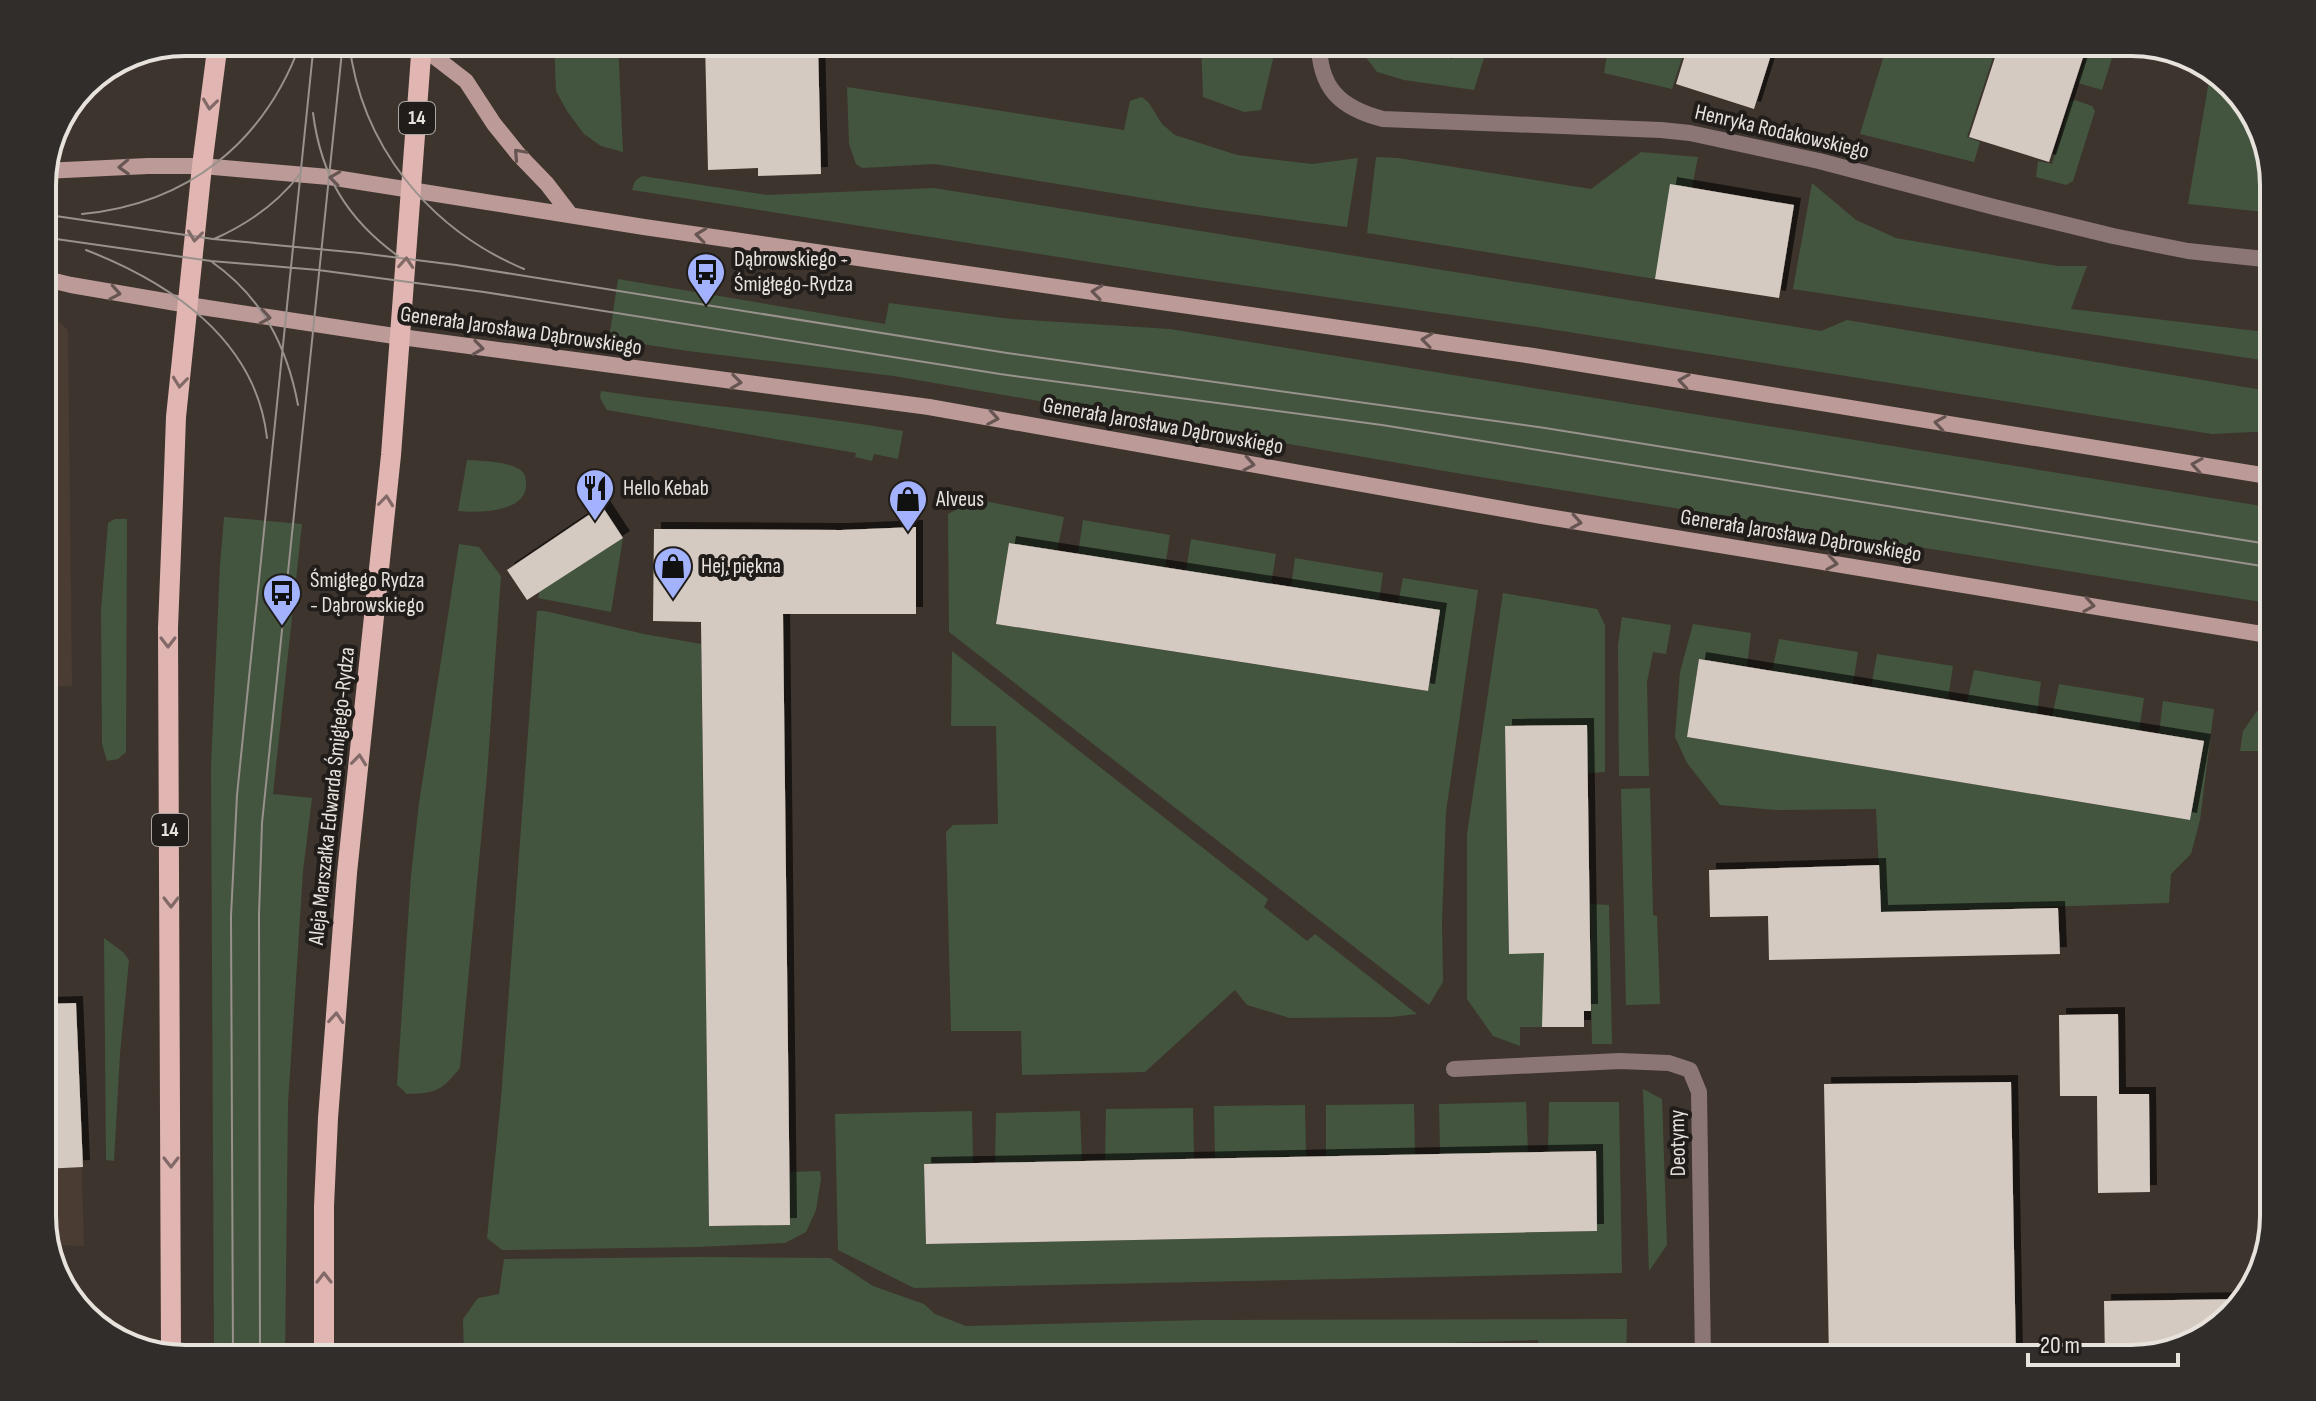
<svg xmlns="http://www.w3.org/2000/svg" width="2316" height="1401" viewBox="0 0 2316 1401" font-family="'Sofia Sans Condensed',sans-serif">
	<defs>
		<filter id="shadow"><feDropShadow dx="7" dy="-7" stdDeviation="0" flood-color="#0009"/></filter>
	</defs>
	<rect width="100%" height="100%" fill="#3d342d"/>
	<path fill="#4a3c32" d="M42,313L50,314L68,330L72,686L42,687Z
		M42,1036H78L84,1246L49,1245L42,1225Z"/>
	<path fill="#43553e" d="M554,42H618L623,152L601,146L584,134L567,111L556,91Z
		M1201,42H1277L1261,110L1244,112L1203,97Z
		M1363,42H1394L1452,59L1458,42H1489L1474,90L1404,80L1377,72L1362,52Z
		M1609,42H1687L1672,89L1604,73Z
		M1888,42H1998L1967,137L1980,142L1974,162L1860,134Z
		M2091,42H2117L2102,90L2078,83Z
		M2211,69L2255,113L2274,176V213L2188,204Z
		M847,87L1124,130L1130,101L1142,97L1149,103L1162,124L1175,135L1237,155L1312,164L1358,158L1347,227L1198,207L935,164L862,168L856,164L849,144Z
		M2075,100L2092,106L2095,111L2073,181L2066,185L2036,177L2038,161L2052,164L2071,101Z
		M1641,152L1698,157L1692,188L1655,279L1367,233L1376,157L1398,158L1591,189Z
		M642,176L767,195L934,188L1821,331L1847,320L2274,392V431L2212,434L1537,327L1179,276L632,190L635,181Z
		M1812,183L1856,220L1896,238L2057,266H2087L2071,309L2274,333V362L1793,289Z
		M618,279L885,324L889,303L1011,319L1170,329L2274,508V604L1462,474L894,376L688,351L609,339Z
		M601,391C701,406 803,413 903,431L898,459L874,454L872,461L855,457L856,453L607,410L600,398Z
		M467,460C482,461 503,461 517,468C524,471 526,476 526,483C528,513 478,513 458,511Z
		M975,499L1064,517L1057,551L1009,543L996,624L1427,691L1440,611L1398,604L1403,578L1478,590L1446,812L1442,922L1443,982L1429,1005L949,632L948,514Z
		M224,517L302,524L273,794L312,798L303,871L288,1104L285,1359H214L211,767L220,565Z
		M115,519H127L126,752L118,759L107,761L102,744L101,611L108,523Z
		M1083,520L1170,535L1165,568L1078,554Z
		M623,538L611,612L538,598L550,541L553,539L574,569Z
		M1191,539L1276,554L1271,584L1186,571Z
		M459,544L479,547L501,576L487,775L460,1068C441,1091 437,1093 407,1094L397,1085L411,875L419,803Z
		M1295,558L1383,573L1379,601L1291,587Z
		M1503,593L1597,609L1605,625V772L1588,773L1586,725L1505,727L1509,953L1591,952L1590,904L1609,905L1612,1044H1592L1591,995L1542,1027H1520V1046L1493,1036L1467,999V834Z
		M537,611H545L644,634L701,644L709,1226L790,1225V1172L820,1171L821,1179L816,1210L806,1232L785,1243L697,1247L502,1250L487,1238L501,1099Z
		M1622,617L1671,625L1666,654L1653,652L1647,682L1649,776H1619L1618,645Z
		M1693,624L1751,633L1747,666L1699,659L1687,737L2190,820L2204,741L2159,734L2163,701L2214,709L2200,820L2191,854L2171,874L2169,903L1881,912L1876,809L1776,810L1720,805L1687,763L1675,737L1680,672Z
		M1779,639L1858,652L1853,684L1772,671Z
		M952,651L1268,899L1264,907L1307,941L1315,934L1417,1014L1392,1017L1290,1018L1247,1005L1235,990L1145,1072L1022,1075L1021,1031H951L946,832L953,825L998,824L996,726H951Z
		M1877,654L1953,666L1948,699L1871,687Z
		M1974,670L2041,682L2037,714L1967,703Z
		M2059,684L2144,698L2139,731L2052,717Z
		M2257,711L2274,714V774H2258L2259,751H2240L2243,731Z
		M1650,788L1653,915L1657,916L1660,1004L1626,1005L1621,789Z
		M104,938L123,952L129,960L120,1054L114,1161L106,1160Z
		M1643,1089L1662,1099L1667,1245L1649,1271Z
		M1526,1102L1528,1152L1440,1154L1439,1104Z
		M1549,1102H1619L1622,1273L914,1288L838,1250L835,1114L972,1111L973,1163L924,1164L926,1244L1597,1231L1596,1151H1548Z
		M1414,1104L1415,1154L1326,1156V1105Z
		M1305,1105L1306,1156L1215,1158L1214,1106Z
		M2261,1106H2274V1217L2267,1244Z
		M1193,1108L1194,1159L1105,1160L1106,1109Z
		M1080,1111L1082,1161L995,1163L996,1113Z
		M701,1257L830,1258L873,1286L924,1304L935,1314L966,1326L1203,1320L1627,1319L1626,1359H1539L1538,1340L1445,1343V1359H464L463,1319L478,1298L499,1294L504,1259Z"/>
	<path fill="#d5cac1" filter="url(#shadow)" d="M705,42H818L821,174L758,176V168L708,170Z
		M1689,42H1775L1754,109L1676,84Z
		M2000,42H2088L2049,162L1969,137Z
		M1670,184L1794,205L1779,298L1655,279Z
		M602,506L623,538L527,600L507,570Z
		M916,527V614H783L790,1225L709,1226L701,622L653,621L654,529L841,530Z
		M1009,543L1440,610L1428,691L996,624Z
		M1699,659L2204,741L2190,820L1687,737Z
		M1587,725L1591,1011H1584V1027H1542L1544,953L1509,954L1505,726Z
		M1879,865L1881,912L2058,908L2060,954L1769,960L1768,916L1710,917L1709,870Z
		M76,1003L83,1167L42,1169V1004Z
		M2118,1014L2119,1094H2149L2150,1192L2098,1193L2097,1096H2060L2059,1015Z
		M2011,1082L2016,1359H1829L1824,1084Z
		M1596,1151L1597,1231L926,1244L924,1164Z
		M2244,1299L2202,1340L2132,1359H2105L2104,1301Z"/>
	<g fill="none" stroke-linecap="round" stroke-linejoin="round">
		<path stroke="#8b7675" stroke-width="16" d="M1319,42C1319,88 1340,108 1383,119L1661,130L1690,133L1819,161L1994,207L2113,236L2188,251L2274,260
			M1454,1069L1620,1061L1669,1063L1690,1070L1699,1092L1703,1359"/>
		<path stroke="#bb9a98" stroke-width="16" d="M422,47L466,81L494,124L519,155L547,184L570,214
			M44,171L148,166H202L329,177L644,227L1533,356L2274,477
			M42,278L71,285L188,305L401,337L929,407L1542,516L2274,636"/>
		<path stroke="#e0b5b2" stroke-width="20" d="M171,1355L168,628L173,501L176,417L202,166L218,42
			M324,1359V1206L328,1118L347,873L391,455L422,42"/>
		<path stroke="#99918c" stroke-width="2" d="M349,42C361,146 429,229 524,269
			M313,113C321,176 347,219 398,256
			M42,214L213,239L360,253L456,265L1007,353L1545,428L2274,545
			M82,214C188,204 265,142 301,42
			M42,237L211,261L318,270L484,292L1000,374L1382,425L2274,568
			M214,239C248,224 277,204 300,174
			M86,250C171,283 256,340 267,438
			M212,262C262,297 287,346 298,405
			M233,1359L231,916L237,795L314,42
			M260,1359L259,915L262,823L343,42"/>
	</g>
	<defs><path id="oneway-chevron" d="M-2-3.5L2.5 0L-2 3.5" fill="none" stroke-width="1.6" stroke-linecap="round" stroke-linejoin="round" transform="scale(2)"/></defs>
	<g stroke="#806966">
		<use href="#oneway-chevron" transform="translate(210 104) rotate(97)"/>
		<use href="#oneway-chevron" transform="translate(195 236) rotate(97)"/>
		<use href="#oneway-chevron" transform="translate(406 263) rotate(-86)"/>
		<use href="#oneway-chevron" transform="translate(180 382) rotate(96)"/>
		<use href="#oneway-chevron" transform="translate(386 501) rotate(-84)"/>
		<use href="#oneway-chevron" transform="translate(168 642) rotate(90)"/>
		<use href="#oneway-chevron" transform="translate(359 760) rotate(-84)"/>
		<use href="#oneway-chevron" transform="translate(171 902) rotate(90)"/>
		<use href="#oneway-chevron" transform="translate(336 1018) rotate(-86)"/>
		<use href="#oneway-chevron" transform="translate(171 1162) rotate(90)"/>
		<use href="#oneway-chevron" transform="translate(324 1278) rotate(-90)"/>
	</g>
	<g stroke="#665553">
		<use href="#oneway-chevron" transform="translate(519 154) rotate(-132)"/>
		<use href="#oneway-chevron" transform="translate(124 167) rotate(178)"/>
		<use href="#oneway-chevron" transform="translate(335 178) rotate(-172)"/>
		<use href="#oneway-chevron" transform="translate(701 235) rotate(-172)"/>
		<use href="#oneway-chevron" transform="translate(1097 292) rotate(-172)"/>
		<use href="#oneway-chevron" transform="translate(115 293) rotate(10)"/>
		<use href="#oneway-chevron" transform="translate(265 317) rotate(9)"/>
		<use href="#oneway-chevron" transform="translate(1427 340) rotate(-172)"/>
		<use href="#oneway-chevron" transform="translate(478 348) rotate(8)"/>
		<use href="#oneway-chevron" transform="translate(1684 381) rotate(-171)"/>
		<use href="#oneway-chevron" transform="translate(736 382) rotate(7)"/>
		<use href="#oneway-chevron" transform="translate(993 418) rotate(10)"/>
		<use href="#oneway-chevron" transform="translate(1940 423) rotate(-171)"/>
		<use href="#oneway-chevron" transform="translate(1249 464) rotate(10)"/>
		<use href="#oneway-chevron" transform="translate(2197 465) rotate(-171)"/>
		<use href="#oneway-chevron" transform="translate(1576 522) rotate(9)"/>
		<use href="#oneway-chevron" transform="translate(1832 563) rotate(9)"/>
		<use href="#oneway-chevron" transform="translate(2089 605) rotate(9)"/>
	</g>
	<defs>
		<g id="bus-pin" transform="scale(2)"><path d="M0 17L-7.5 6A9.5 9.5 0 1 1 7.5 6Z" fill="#a3b2fd" stroke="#211d1a"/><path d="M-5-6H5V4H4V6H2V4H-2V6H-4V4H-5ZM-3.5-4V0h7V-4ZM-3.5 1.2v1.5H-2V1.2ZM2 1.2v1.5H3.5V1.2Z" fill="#111"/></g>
		<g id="restaurant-pin" transform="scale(2)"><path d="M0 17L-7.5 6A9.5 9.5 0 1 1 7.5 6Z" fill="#a3b2fd" stroke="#211d1a"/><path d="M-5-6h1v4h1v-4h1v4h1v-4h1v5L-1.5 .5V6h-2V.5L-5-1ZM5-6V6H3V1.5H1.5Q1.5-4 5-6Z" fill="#111"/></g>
		<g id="shop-pin" transform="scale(2)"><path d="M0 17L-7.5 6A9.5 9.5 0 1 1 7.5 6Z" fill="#a3b2fd" stroke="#211d1a"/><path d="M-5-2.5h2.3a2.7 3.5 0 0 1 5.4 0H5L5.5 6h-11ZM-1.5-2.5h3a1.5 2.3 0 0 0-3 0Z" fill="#111"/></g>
	</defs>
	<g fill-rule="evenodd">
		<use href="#bus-pin" x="706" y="272"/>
		<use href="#restaurant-pin" x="595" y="488"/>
		<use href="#shop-pin" x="908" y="499"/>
		<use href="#shop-pin" x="673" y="566"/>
		<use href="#bus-pin" x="282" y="593"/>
	</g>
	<g text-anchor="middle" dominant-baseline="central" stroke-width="8" stroke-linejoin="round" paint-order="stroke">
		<g fill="#211d1a" stroke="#aca7a2" stroke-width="2">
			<rect x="399" y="102" width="36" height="32" rx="6"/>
			<rect x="152" y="814" width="36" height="32" rx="6"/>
		</g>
		<g font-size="20" font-weight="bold" fill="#e8e2dd">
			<text x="417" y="118">14</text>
			<text x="170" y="830">14</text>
		</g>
		<g font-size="22" fill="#e8e2dd" stroke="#211d1a">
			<text transform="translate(1782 132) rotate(13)">Henryka Rodakowskiego</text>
			<text transform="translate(521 331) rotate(8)">Generała Jarosława Dąbrowskiego</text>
			<text transform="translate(1163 426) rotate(10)">Generała Jarosława Dąbrowskiego</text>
			<text transform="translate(1801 536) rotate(9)">Generała Jarosława Dąbrowskiego</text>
			<text transform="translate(332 796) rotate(-84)">Aleja Marszałka Edwarda Śmigłego-Rydza</text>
			<text transform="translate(1678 1143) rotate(-91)">Deotymy</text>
		</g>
		<g font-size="22" fill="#e8e2dd" stroke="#211d1a" text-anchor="start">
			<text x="734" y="259">Dąbrowskiego -<tspan x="734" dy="25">Śmigłego-Rydza</tspan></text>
			<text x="623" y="488">Hello Kebab</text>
			<text x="936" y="499">Alveus</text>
			<text x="701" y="566">Hej, piękna</text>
			<text x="310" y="580">Śmigłego Rydza<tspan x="310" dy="25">- Dąbrowskiego</tspan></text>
		</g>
	</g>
	<path d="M0 0H2316V1401H0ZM185 56H2131A129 129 0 0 1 2260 185V1216A129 129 0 0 1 2131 1345H185A129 129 0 0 1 56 1216V185A129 129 0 0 1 185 56Z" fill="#312d2a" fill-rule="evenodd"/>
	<path fill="none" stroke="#e8e2dd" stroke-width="4" d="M185 56H2131A129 129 0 0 1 2260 185V1216A129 129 0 0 1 2131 1345H185A129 129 0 0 1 56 1216V185A129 129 0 0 1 185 56Z"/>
	<path d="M2028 1353v12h150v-12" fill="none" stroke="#e8e2dd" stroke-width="4"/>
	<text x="2040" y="1353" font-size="24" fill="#e8e2dd" stroke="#211d1a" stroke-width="6" paint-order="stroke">20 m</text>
</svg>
